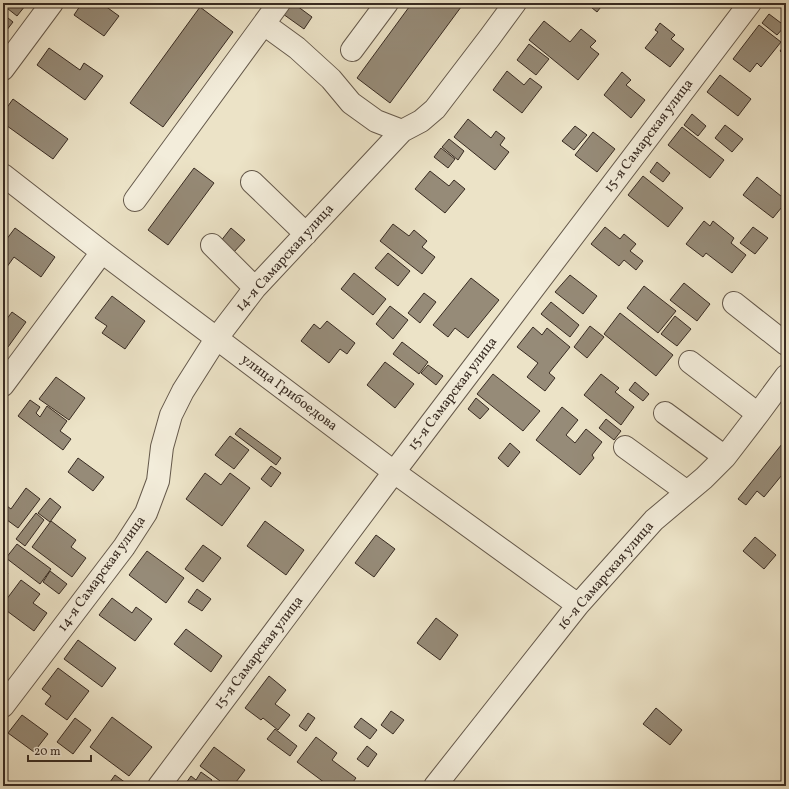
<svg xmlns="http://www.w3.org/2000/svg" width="789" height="789" viewBox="0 0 789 789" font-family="Vollkorn,serif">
	<rect width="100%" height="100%" fill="#ece3c7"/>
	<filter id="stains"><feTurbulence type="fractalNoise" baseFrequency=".005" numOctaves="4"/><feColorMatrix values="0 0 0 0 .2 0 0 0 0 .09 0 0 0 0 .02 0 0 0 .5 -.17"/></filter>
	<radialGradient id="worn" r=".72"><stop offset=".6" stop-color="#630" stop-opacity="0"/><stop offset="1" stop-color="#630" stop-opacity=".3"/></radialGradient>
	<path fill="#968b78" stroke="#382b22" d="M3,3H21L25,6L17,16L3,5Z
		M82,3H101L119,16L104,36L74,15Z
		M291,3H293L312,17L304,29L283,14Z
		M412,3H464L390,103L357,78Z
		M586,3H604L597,12Z
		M200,7L233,32L163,127L130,103Z
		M3,14L13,22L3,35Z
		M769,14L785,26L777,35L762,23Z
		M544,21L570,42L581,29L596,41L590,47L599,54L578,80L529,40Z
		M660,23L675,35L671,39L684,49L670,67L645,48L658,32L655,30Z
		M759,25L781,42L761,67L757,63L750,72L733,59Z
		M786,43V56L780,51Z
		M529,44L549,59L536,75L517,60Z
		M49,48L80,70L84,63L103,76L85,100L37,65Z
		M507,71L524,85L530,78L542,87L522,113L493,90Z
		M622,72L631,80L626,85L645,100L631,118L604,95Z
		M720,75L751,99L738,116L707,92Z
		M13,99L68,139L53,159L3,123V113Z
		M692,114L706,126L698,136L684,125Z
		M468,119L491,138L496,131L505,138L500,145L509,152L495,170L454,137Z
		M725,125L743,139L732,152L715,138Z
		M575,126L587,135L574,150L562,141Z
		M682,127L724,160L710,178L668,145Z
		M593,132L615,149L597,172L575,155Z
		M449,139L464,151L458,160L442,147Z
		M441,148L455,159L448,168L434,157Z
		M657,162L670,173L663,182L650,172Z
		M194,168L214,183L168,245L148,230Z
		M430,171L449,186L454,180L465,189L445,213L415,189Z
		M643,176L683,208L668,227L628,195Z
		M757,177L786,200V202L773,218L743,195Z
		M704,221L710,226L713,221L734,238L731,243L746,255L732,273L706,253L703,257L686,244Z
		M393,224L409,236L414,230L427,241L422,247L435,257L422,274L380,241Z
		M605,227L620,239L624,234L636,244L630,251L643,261L636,270L624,260L619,266L591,244Z
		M753,227L768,238L755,254L740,243Z
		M15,228L55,257L41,277L14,257L4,271L3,270V244Z
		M231,228L245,240L233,253L220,242Z
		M388,253L410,271L398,286L375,268Z
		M354,273L386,299L373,315L341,289Z
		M570,275L597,296L583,314L555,292Z
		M471,278L499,300L468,338L455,328L448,337L433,325Z
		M684,283L710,304L697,321L670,300Z
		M644,286L676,311L658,333L627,308Z
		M424,293L436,302L420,323L408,313Z
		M112,296L145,321L125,349L102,333L107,326L95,318Z
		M551,302L579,325L570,337L541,314Z
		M390,306L408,320L393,339L376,324Z
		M12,312L26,322L8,347L3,343V324Z
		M620,313L673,355L656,376L604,334Z
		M675,316L691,329L677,346L661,334Z
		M327,321L355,343L347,354L340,349L329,363L301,341L314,324L320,329Z
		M590,326L604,337L587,358L574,347Z
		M533,327L542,335L547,328L570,347L549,373L555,378L545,391L527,377L538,363L517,347Z
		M402,342L428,362L419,374L393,354Z
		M385,362L414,384L395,408L367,385Z
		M428,365L443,376L436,385L421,373Z
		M493,374L540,411L523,431L477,394Z
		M601,374L619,388L615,392L634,407L621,425L584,395Z
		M56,377L85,398L69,420L39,399Z
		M635,382L649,394L643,401L629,390Z
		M476,398L489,409L480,419L468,409Z
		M30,400L40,407L36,413L40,417L47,406L67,421L60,431L71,439L63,450L18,416Z
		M562,407L578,420L566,435L575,443L586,429L602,442L592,455L594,458L580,475L536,440Z
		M606,419L621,431L614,440L599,428Z
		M240,428L281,458L276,465L235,434Z
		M230,436L249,450L234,469L215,455Z
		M786,439V470L764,497L757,491L746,505L738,499Z
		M510,443L520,452L508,467L498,458Z
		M78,458L104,477L93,491L68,472Z
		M271,466L281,473L271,487L261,479Z
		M205,473L221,485L230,473L250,488L222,526L186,499Z
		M26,488L40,499L18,528L3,517V512L7,506L11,509Z
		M50,498L61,507L50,522L38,513Z
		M36,513L44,520L25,546L16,539Z
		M51,521L76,540L71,547L86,558L72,577L32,547Z
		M265,521L304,550L286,575L247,546Z
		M376,535L395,549L374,577L355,563Z
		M755,537L776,555L764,569L743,551Z
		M17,544L51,569L40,584L6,558Z
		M203,545L221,558L203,582L185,569Z
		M147,551L184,578L166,603L129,575Z
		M3,570L8,573L3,580Z
		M50,571L67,584L59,594L43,582Z
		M21,580L40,594L33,603L47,613L34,631L3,608V604Z
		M197,589L211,599L202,611L188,602Z
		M112,598L132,613L136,607L152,619L135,641L99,615Z
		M436,618L458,635L440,660L417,643Z
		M186,629L222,656L211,672L174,644Z
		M78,640L116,668L102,687L64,659Z
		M58,668L89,691L67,720L45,704L51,696L42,689Z
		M269,676L286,690L275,704L290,715L278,730L263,718L261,720L245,708Z
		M656,708L682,730L670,745L643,724Z
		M391,711L404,720L393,734L381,725Z
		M308,713L315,718L306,731L299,726Z
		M22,715L48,734L34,752L8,733Z
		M112,717L152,747L129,776L90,747Z
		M75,718L91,730L73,754L57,742Z
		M361,718L377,730L370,739L354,727Z
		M275,729L297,746L290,756L267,739Z
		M316,737L337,753L332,760L356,778L350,786H329L297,762Z
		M367,746L377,754L368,767L357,759Z
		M214,747L245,770L233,786H219L217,785L220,781L200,766Z
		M201,772L212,780L208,786H184L191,776L196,780Z
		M115,775L130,786H115L110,782Z"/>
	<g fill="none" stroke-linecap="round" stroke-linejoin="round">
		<g stroke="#65594b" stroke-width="24">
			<path id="minor" d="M264,24L297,48L331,79L351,103L376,121L402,131
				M352,50L387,3
				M3,69L52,3
				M3,175L102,252L394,472L578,605
				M252,182L306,234
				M135,200L279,3
				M212,245L255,288
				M734,303L786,344
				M690,362L758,414
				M3,385L102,252
				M665,413L725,457
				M625,447L687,492
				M3,706L124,547L146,513L158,481L162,447L171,415L183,391L216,339L255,288L402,131L421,121L435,109L490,37L515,3
				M159,786L394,472L750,3
				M435,786L578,605L654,520L704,478L725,457L758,414L786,376"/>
		</g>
		<path stroke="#382b22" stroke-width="2.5" stroke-dasharray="3 2" stroke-linecap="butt" d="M786,248L783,251L786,255"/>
		<use href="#minor" stroke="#f3eddb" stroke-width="22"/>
	</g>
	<g text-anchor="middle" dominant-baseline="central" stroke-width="3" stroke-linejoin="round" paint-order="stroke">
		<g font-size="14" fill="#382b22" stroke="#f3eddb">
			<text transform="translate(649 136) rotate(-53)">15-я Самарская улица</text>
			<text transform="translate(285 258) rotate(-48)">14-я Самарская улица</text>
			<text transform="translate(289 393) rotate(37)">улица Грибоедова</text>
			<text transform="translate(453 394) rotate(-53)">15-я Самарская улица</text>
			<text transform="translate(102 574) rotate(-54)">14-я Самарская улица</text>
			<text transform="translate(606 576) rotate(-49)">16-я Самарская улица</text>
			<text transform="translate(259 653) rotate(-53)">15-я Самарская улица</text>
		</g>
	</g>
	<rect width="789" height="789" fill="none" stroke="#ece3c7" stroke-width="16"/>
	<rect x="4" y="4" width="781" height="781" fill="none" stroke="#382b22" stroke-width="2"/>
	<rect x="8" y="8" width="773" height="773" fill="none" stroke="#382b22"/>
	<path d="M28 755v6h63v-6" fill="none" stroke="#382b22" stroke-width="2"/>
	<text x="34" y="755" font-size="12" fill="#382b22" stroke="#f3eddb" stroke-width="3" paint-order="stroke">20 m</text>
	<rect width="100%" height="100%" filter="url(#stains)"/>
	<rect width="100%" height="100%" fill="url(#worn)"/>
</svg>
